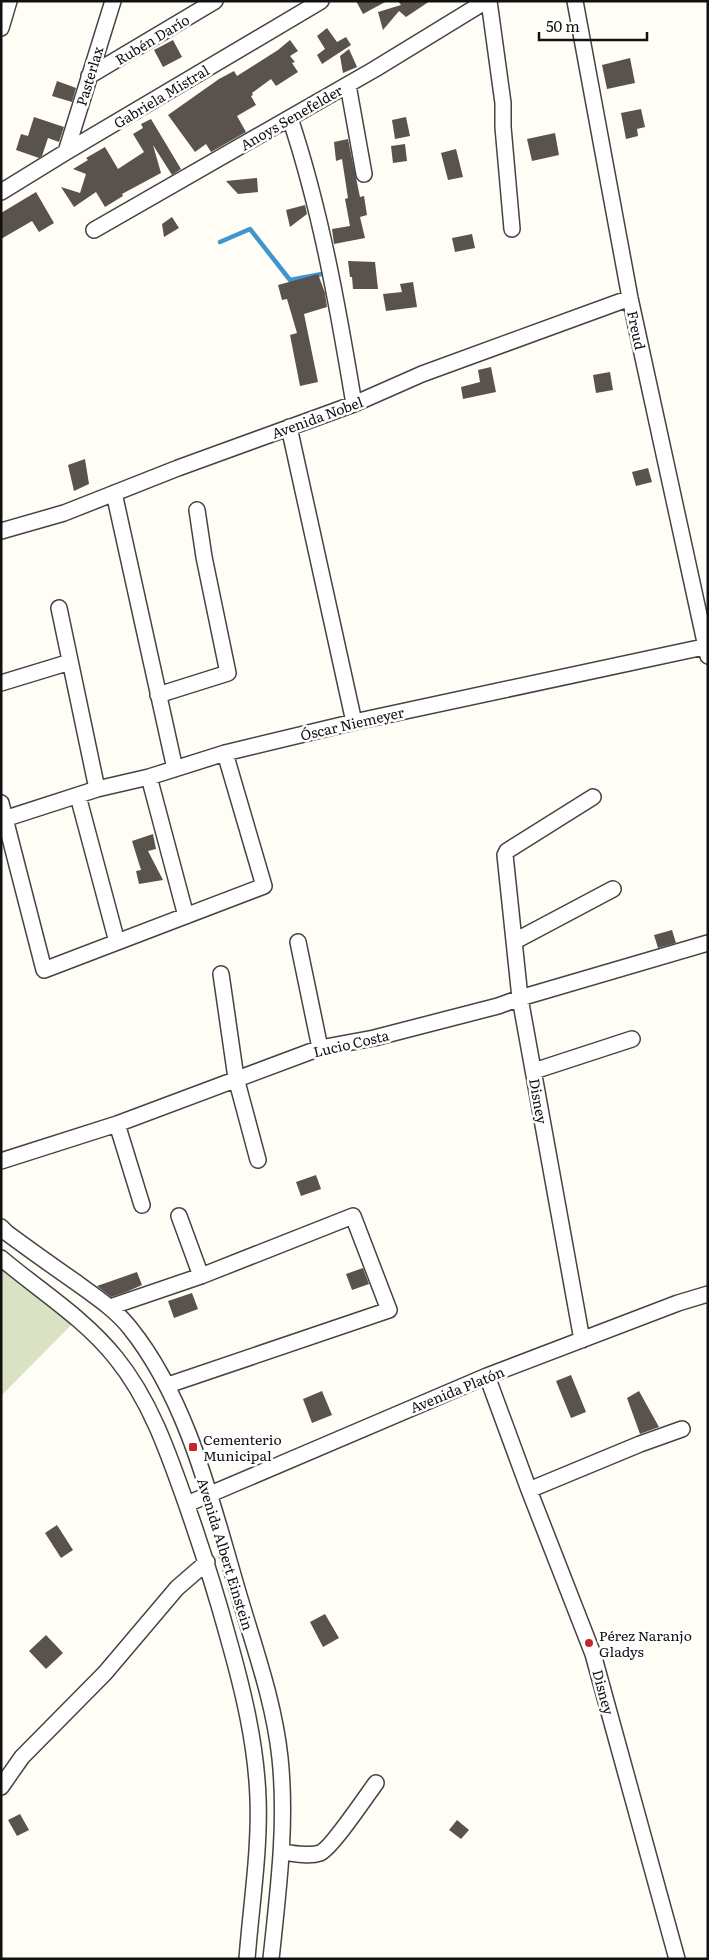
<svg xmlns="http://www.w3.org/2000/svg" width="709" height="1960" viewBox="0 0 709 1960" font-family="Literata,serif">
	<rect width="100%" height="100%" fill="#fffdf5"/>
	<path fill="#d9e3c4" d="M1,1258L78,1318L1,1396Z"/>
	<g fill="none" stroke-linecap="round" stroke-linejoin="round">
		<path stroke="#3f96cf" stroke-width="4.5" d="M220,242L250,229L290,280L322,274"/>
	</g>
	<path fill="#5a524d" d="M356,1H387L363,14Z
		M398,1H430L406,17L399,11L383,30L378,12L401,5Z
		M327,28L337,42L346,37L351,45L322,64L317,55L325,49L317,36Z
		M173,40L182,57L163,67L154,50Z
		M290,40L298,51L290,56L295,62L292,63L298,72L276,86L271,79L252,93L253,95L251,96L256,105L237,116L246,132L211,152L206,144L195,152L168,115L219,79L234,71L237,76L278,50Z
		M349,49L357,67L343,73L340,56Z
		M630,58L635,83L607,89L602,65Z
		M57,81L76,88L72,102L52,96Z
		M641,109L645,127L637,129L638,136L626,139L621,113Z
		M34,117L64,127L59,142L48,138L42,156L39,158L16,150L21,134L28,136Z
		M406,117L410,136L395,139L392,120Z
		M151,119L181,169L172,175L153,145L161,173L122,194L123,196L105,207L96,192L74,207L61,187L80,193L86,174L73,169L88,160L86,158L105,147L118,169L144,152L133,134L143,128L141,124Z
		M555,133L559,155L532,161L527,139Z
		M348,139L360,197L364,196L367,215L360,217L365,238L334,244L332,229L350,226L345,199L348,198L342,159L336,161L334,142Z
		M405,144L407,161L393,163L391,146Z
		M456,149L463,177L448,180L441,153Z
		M257,178L258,192L238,194L226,181Z
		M36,192L54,223L39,232L32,221L1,239V213Z
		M305,205L307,214L290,227L286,210Z
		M172,217L179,228L164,237L162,224Z
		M472,234L475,248L455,252L452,238Z
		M348,261L375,262L378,289H353L352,277H350Z
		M318,274L325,293L327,307L304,314L318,382L300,386L290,335L297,333L287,299L282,300L278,285Z
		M413,282L417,307L386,311L383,294L402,292L400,284Z
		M491,367L496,392L463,399L461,387L480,382L478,370Z
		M610,372L613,390L596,393L593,375Z
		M85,459L89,484L74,491L68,465Z
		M648,468L652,482L636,486L632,472Z
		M153,834L156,849L148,851L163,880L139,884L136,871L141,870L132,841Z
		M672,930L676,943L658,948L654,935Z
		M316,1175L321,1189L301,1196L296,1182Z
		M363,1268L369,1284L352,1290L346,1274Z
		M137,1272L142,1285L126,1292L111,1297L97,1286Z
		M192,1293L198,1309L174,1318L168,1301Z
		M571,1375L586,1412L571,1418L556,1381Z
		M322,1391L332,1415L312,1423L303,1399Z
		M639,1391L659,1427L640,1434L627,1398Z
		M57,1525L73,1550L61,1558L45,1533Z
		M325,1614L339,1638L323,1647L310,1622Z
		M46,1635L63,1653L46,1669L29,1651Z
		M20,1814L29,1830L17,1836L8,1820Z
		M457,1820L469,1830L461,1839L449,1830Z"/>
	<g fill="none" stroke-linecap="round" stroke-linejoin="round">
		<g stroke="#444" stroke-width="18">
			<path id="minor" d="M489,1L503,103V127L512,229
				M575,1L630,298L708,656
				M1,28L9,1
				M89,76L215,1
				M348,85L364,174
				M290,118C321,211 338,308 354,404
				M66,152L113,1
				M1,192L66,152L321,1
				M94,230L375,69L486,1
				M289,427L354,722
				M114,493L175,769
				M1,531L64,513L178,468L354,404L422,374L630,298
				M59,608L97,789
				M1,683L70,662
				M158,695L228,673L204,557L197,510
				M149,777L186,916
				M78,796L117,942
				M1,803L44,970L264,886L225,753
				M1,820L97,789L149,777L225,753L354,722L708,646
				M515,941L613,889
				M298,942L320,1048
				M221,974L236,1078L258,1160
				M534,1071L632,1039
				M117,1124L142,1205
				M1,1161L117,1124L320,1048L374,1038L498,1006L520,998L708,943
				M179,1216L201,1276
				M1,1227L7,1233C30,1250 54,1267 77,1283C96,1297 116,1310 130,1328C188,1400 212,1504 238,1592C254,1647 274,1701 280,1758C287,1825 278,1892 271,1959
				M1,1258C40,1291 84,1318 116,1358C151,1401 169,1455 187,1506C202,1549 216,1593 228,1637C243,1690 256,1743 258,1798C260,1851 251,1906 247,1959
				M110,1307L201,1276L353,1216L389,1310L168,1385
				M582,1340L520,998L505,855L507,851L593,797
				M487,1376L529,1490L593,1654L677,1959
				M529,1490L640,1444L682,1429
				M187,1504L487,1376L678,1303L708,1294
				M1,1787L22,1757L105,1673L177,1588L207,1562
				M282,1852C293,1853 309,1857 320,1853C331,1849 367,1795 376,1783"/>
		</g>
		<use href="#minor" stroke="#fff" stroke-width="15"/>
	</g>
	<g fill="#c4262e" stroke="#fff" stroke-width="2">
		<rect x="188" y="1442" width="10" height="10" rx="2.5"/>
		<circle cx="589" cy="1643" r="5"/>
	</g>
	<g text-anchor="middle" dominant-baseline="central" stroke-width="5" stroke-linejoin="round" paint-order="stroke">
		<g font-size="14" fill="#111" stroke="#fff">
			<text transform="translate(152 39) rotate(-31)">Rubén Darío</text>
			<text transform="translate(89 76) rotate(-73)">Pasterlax</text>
			<text transform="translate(161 96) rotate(-31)">Gabriela Mistral</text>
			<text transform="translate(291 117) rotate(-30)">Anoys Senefelder</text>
			<text transform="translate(637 330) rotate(78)">Freud</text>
			<text transform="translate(317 417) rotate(-20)">Avenida Nobel</text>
			<text transform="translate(352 723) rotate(-13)">Óscar Niemeyer</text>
			<text transform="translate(351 1043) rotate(-13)">Lucio Costa</text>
			<text transform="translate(539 1101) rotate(80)">Disney</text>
			<text transform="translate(457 1389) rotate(-22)">Avenida Platón</text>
			<text transform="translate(226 1554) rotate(73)">Avenida Albert Einstein</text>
			<text transform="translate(604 1692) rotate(75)">Disney</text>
		</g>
		<g font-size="14" fill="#111" stroke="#fff" text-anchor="start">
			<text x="203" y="1439">Cementerio<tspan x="203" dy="16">Municipal</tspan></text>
			<text x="599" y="1635">Pérez Naranjo<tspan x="599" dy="16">Gladys</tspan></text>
		</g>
	</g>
	<rect width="709" height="1960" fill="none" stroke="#111111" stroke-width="5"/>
	<path d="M539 32v8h108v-8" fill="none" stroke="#111111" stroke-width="2.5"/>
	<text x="546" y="32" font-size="15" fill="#111111" stroke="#ffffff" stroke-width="4" paint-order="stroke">50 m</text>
</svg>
